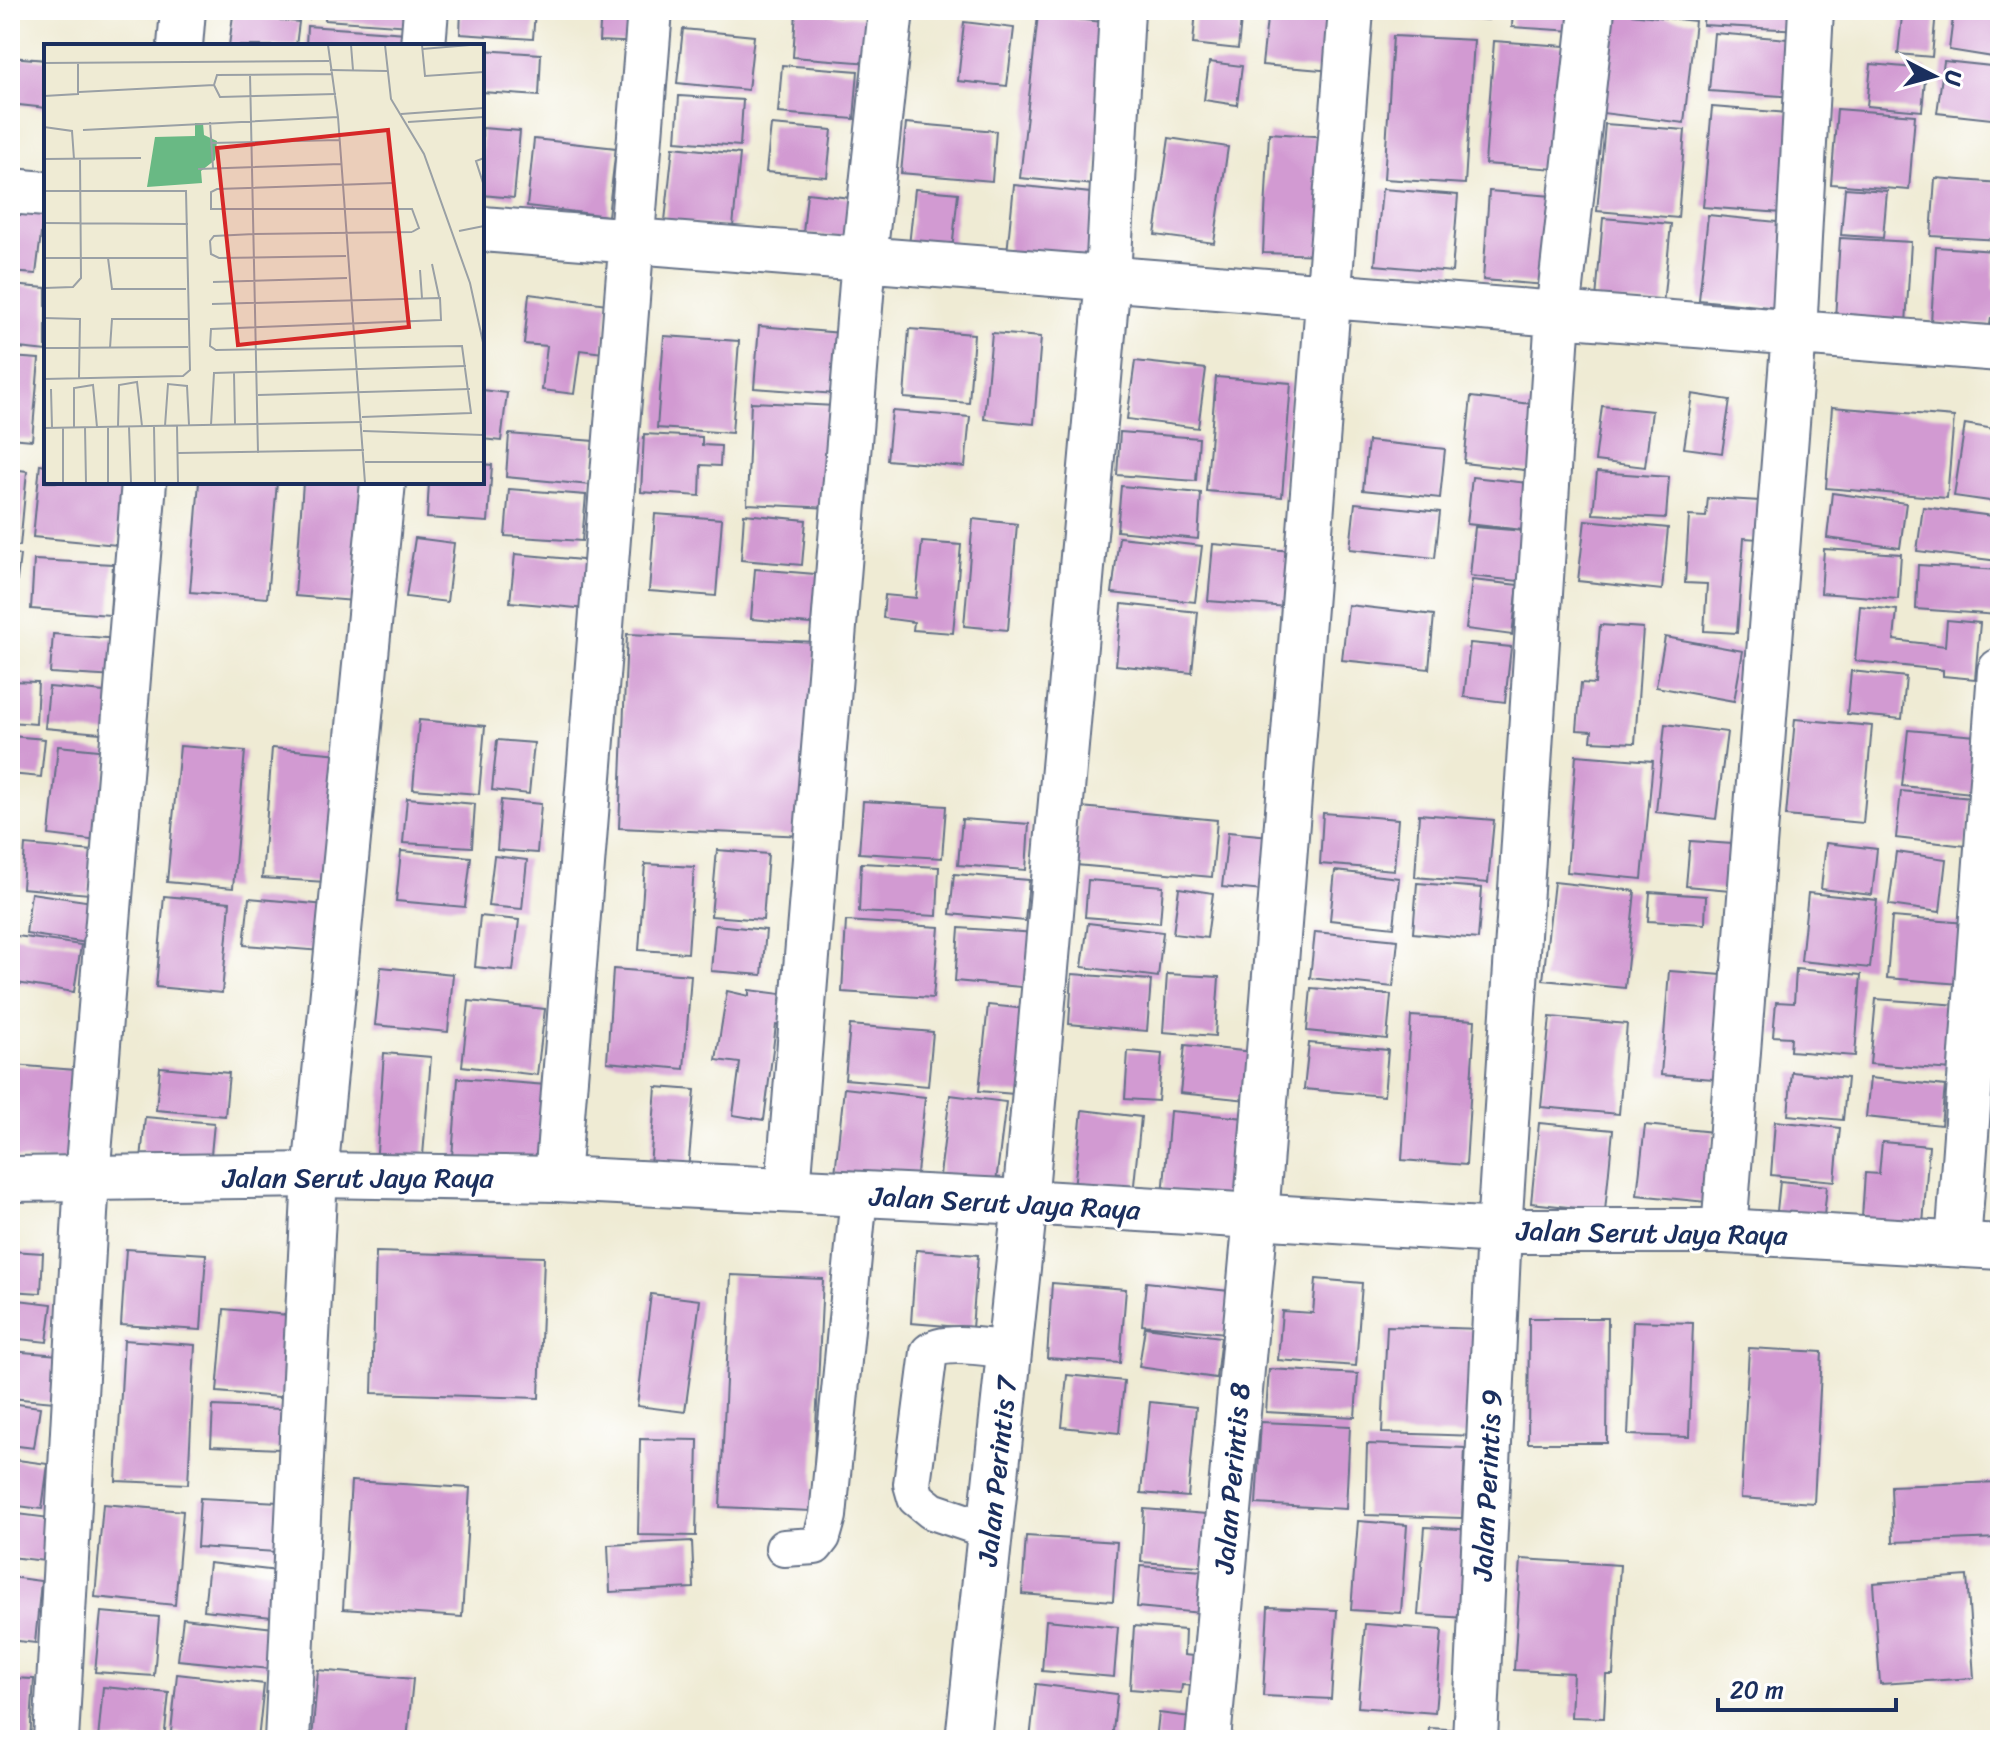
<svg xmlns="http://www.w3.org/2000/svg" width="2010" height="1750" viewBox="0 0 2010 1750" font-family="Sriracha,sans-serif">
	<rect width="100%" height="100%" fill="#fff"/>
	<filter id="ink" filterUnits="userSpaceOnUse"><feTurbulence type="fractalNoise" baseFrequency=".0125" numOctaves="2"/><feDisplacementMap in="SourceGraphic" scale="16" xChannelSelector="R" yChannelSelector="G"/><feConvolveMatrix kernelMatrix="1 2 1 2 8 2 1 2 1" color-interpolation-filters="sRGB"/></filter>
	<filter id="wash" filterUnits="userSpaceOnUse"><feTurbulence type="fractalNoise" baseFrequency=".006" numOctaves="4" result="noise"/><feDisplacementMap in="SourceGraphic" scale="32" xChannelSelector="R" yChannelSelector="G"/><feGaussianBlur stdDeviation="1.8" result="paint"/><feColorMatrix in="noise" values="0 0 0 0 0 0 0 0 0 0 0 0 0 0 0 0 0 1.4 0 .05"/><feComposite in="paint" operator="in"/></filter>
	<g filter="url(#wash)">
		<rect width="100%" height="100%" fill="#efebd4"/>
		<g id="blocks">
			<path fill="#d29ad2" d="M248,10H310L309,19Z
				M326,10H412L411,26L325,20Z
				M461,10H535L533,39L460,34Z
				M601,10H646L644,43L599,41Z
				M1039,10H1090V15L1039,13Z
				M1196,10H1242L1238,49L1193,44Z
				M1268,10H1339L1333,71L1262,65Z
				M1409,10H1489L1488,20L1409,12Z
				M1513,10H1576L1574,31L1512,27Z
				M1704,10H1803L1801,30L1703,25Z
				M1881,10H1936L1932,57L1898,54L1902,16L1881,14Z
				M1954,10H1999L1993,57L1949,50Z
				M796,12L873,18L870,63L793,57Z
				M1612,12L1695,21L1684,123L1602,113Z
				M233,15L299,22L296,46H229Z
				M1038,15L1112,23L1094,185L1020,178Z
				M964,22L1014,28L1007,86L958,81Z
				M307,26L406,33L405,46H306Z
				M683,29L754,36L748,90L677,83Z
				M1714,33L1800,40L1796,97L1709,91Z
				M1393,36L1474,40L1465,184L1384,179Z
				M1494,41L1579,47L1570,170L1485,164Z
				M482,50L541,54L539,96L482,92Z
				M10,57L46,60V108L10,104Z
				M1944,61L2000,67V120L1937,113Z
				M1209,62L1242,66L1237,105L1204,100Z
				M1871,64L1926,69L1922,111L1867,106Z
				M782,65L858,71L854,119L778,113Z
				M679,96L743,100L740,146L676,141Z
				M1712,107L1803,114L1794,214L1703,207Z
				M1837,109L1915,115L1909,190L1831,184Z
				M906,123L996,131L992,181L901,173Z
				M1605,124L1685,130L1678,218L1597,211Z
				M771,125L832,130L827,177L766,172Z
				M482,128L520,131L514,198L482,195Z
				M1269,133L1330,137L1324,255L1263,253Z
				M1169,138L1228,147L1214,243L1155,235Z
				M534,139L616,148L608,216L527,206Z
				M673,147L740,154L733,227L665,221Z
				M1935,178L2000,183V240L1931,236Z
				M1014,185L1100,194L1092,262L1007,253Z
				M1845,188L1887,191L1883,238L1841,235Z
				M915,189L958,193L952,250L909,246Z
				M1382,189L1458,195L1452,272L1375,265Z
				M1489,191L1552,196L1546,285L1483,280Z
				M807,193L850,198L846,238L803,233Z
				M10,206L44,210L36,274L10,272Z
				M1708,215L1797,224L1788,309L1699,300Z
				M1603,218L1671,224L1663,305L1596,299Z
				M1840,238L1911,242L1906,324L1835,319Z
				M1936,247L1995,251L1993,290L2000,291V318H1991L1990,325L1931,322Z
				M10,285L46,288V351L10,347Z
				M529,294L608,304L603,353L580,350L574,394L542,390L547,346L524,344Z
				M759,326L841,333L836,394L754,388Z
				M909,329L974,334L969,403L904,398Z
				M992,333L1041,337L1034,424L984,419Z
				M664,336L739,341L732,433L657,428Z
				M10,357L39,359L32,440L10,438Z
				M1135,361L1206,369L1198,428L1127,419Z
				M1216,377L1291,383L1282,497L1206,491Z
				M482,390L507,393L501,441L482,439Z
				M1692,394L1730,400L1722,453L1684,448Z
				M1471,397L1549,406L1542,472L1464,463Z
				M751,402L836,406L831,508L747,504Z
				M1602,406L1652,411L1645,467L1595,461Z
				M1832,407L1954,417L1947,498L1826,488Z
				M892,411L970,417L965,467L887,460Z
				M1965,424L2000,430V477L1997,502L1954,496Z
				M1120,432L1199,438L1196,481L1117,475Z
				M509,434L594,441L590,485L506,477Z
				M644,434L702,437V445L721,446L720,466L701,465L700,496L641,492Z
				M1368,441L1445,449L1440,498L1363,490Z
				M40,464L46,465V482H124L117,545L33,537Z
				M482,464L492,465L488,522L427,518L429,482H482Z
				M10,469L27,471L20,546L10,545Z
				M1597,472L1669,477L1666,518L1593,514Z
				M1472,477L1538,484L1533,531L1467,524Z
				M199,482H277L267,598L190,592Z
				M303,482H362L354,601L295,596Z
				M1121,486L1201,493L1198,539L1117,531Z
				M509,489L586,495L582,541L505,536Z
				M1832,493L1906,503L1900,548L1827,538Z
				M1708,498L1778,502L1776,540L1744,538L1737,633L1704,631L1707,584L1685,583L1689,516L1706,517Z
				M1355,503L1440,512L1435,558L1350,549Z
				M1923,507L2000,517L1999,561L1917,551Z
				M655,514L722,519L716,596L649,591Z
				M744,514L806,520L802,565L741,560Z
				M973,519L1017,524L1008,630L964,626Z
				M1585,520L1668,528L1662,590L1578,581Z
				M1475,527L1524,531L1519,581L1470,576Z
				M1119,537L1202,546L1195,602L1112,593Z
				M415,538L454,543L447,602L406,597Z
				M922,542L961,545L953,633L913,630L914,622L883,618L885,595L916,598Z
				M1213,544L1292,551L1287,607L1208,601Z
				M1824,549L1901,554L1898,599L1821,593Z
				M10,553L20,555L14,605L10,604Z
				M515,554L604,562L599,610L510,602Z
				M34,560L113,564L110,615L31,609Z
				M1918,565L2000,570L1998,615L1916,609Z
				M755,569L827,575L822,625L751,619Z
				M1472,580L1518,585L1512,635L1466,629Z
				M1122,604L1198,612L1192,673L1116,665Z
				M1348,605L1434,615L1429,669L1342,660Z
				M1860,606L1897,610L1894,640L1945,646L1947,620L1980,623L1975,679L1943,676V670L1855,661Z
				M1600,625L1643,628L1635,743L1591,741L1592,731L1577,730L1581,683L1595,684Z
				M53,634L119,639L117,677L50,673Z
				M627,634L816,642L807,836L619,828Z
				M1665,637L1743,651L1734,701L1656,687Z
				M1470,643L1511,647L1505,702L1464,697Z
				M1851,671L1906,677L1902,719L1847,714Z
				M10,681L38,682L36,724L10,722Z
				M49,687L115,693L111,734L45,728Z
				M1795,719L1872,726L1863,823L1786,816Z
				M419,720L485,726L479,794L413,789Z
				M1665,724L1727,732L1716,819L1656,812Z
				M1908,730L1987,737L1982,794L1902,786Z
				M10,736L45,739L41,777L10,774Z
				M497,740L534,743L529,794L492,790Z
				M58,746L108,751L98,841L49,835Z
				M180,746L245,751L233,888L167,882Z
				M272,748L352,755L342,883L262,878Z
				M1576,755L1653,761L1642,879L1567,872Z
				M1901,791L1971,798L1966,846L1896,838Z
				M407,798L475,804L472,847L403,843Z
				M501,800L541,804L537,853L497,850Z
				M863,801L946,806L942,858L859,853Z
				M1081,807L1217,820L1212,877L1076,865Z
				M1323,813L1398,819L1394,870L1320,864Z
				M1419,814L1494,820L1488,883L1415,877Z
				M962,819L1029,824L1026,870L958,865Z
				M1228,832L1280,837L1274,892L1222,887Z
				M1690,841L1746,845L1741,891L1686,886Z
				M1826,843L1877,849L1872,895L1821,889Z
				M25,845L93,851L89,894L22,888Z
				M717,850L768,854L763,920L711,916Z
				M401,851L471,857L465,907L396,901Z
				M1896,852L1946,859L1940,912L1889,905Z
				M494,856L527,860L522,909L488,906Z
				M861,863L939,867L937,916L859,912Z
				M645,864L694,867L688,953L639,950Z
				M1335,871L1399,878L1394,927L1330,920Z
				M954,874L1029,880L1025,921L950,914Z
				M1088,880L1163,886L1160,923L1085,917Z
				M1554,882L1635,891L1625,988L1543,980Z
				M1417,883L1482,888L1478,939L1413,933Z
				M1179,888L1213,893L1207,938L1173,934Z
				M1650,892L1706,896L1705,924L1648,921Z
				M31,893L106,904L101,945L26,934Z
				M1808,893L1877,900L1870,968L1801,961Z
				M164,896L230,902L222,993L156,987Z
				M249,898L326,905L322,951L244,945Z
				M480,916L519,920L513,971L475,967Z
				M1892,917L1966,923L1960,984L1887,978Z
				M846,921L939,927L933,998L842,992Z
				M1088,923L1163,932L1158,977L1082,967Z
				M715,925L766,930L762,975L711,971Z
				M959,928L1036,933L1032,988L955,981Z
				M1315,932L1398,940L1393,987L1310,978Z
				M10,935L81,945L74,992L10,982Z
				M381,967L453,974L448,1032L375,1025Z
				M613,969L691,975L684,1069L607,1062Z
				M1796,969L1861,975L1855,1056L1790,1051L1791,1037L1773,1036L1776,1002L1794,1003Z
				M1669,971L1736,976L1727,1080L1661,1075Z
				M1072,974L1151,980L1147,1031L1069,1024Z
				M1167,974L1219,977L1215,1036L1163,1032Z
				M1311,988L1391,995L1387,1039L1307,1031Z
				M749,990L781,994L780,1001L802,1004L799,1028L776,1025L764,1120L733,1115L740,1063L716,1060L727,991L749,996Z
				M1876,999L1959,1005L1953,1070L1870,1064Z
				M469,1001L545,1009L537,1075L462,1066Z
				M988,1005L1036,1010L1028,1095L979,1091Z
				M1411,1016L1475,1020L1466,1165L1402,1160Z
				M1550,1017L1627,1024L1619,1114L1541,1107Z
				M850,1025L933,1032L928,1086L845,1079Z
				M1309,1043L1388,1050L1384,1096L1304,1089Z
				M1185,1045L1252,1052L1247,1100L1180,1093Z
				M1128,1051L1162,1054L1158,1101L1125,1099Z
				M384,1053L431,1057L422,1168L376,1165Z
				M13,1065L88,1071L80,1163L10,1158Z
				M160,1067L229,1073L225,1116L156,1110Z
				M1792,1072L1847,1078L1843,1120L1788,1115Z
				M1998,1076L2000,1077V1113H1994Z
				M458,1078L546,1085L538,1178L451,1170Z
				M1870,1078L1945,1086L1941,1125L1866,1117Z
				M656,1087L695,1090L687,1183L649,1180Z
				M844,1088L925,1097L916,1183L835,1174Z
				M950,1095L1006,1102L995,1190L939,1183Z
				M1082,1110L1141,1117L1132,1204L1073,1198Z
				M1170,1111L1245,1118L1238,1203L1163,1197Z
				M145,1117L214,1123L210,1165L141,1160Z
				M1775,1121L1840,1128L1835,1181L1771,1175Z
				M1539,1123L1613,1130L1605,1211L1531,1203Z
				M1645,1125L1713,1132L1706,1202L1637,1195Z
				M1882,1142L1929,1146L1922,1238L1862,1218L1865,1173L1879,1174Z
				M1780,1181L1827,1186L1823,1226L1776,1221Z
				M126,1249L206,1254L201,1330L121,1325Z
				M916,1250L978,1255L972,1328L911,1323Z
				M10,1251L43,1253L41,1293L10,1291Z
				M376,1252L544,1257L539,1398L372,1393Z
				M731,1275L823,1279L812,1511L720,1507Z
				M1316,1279L1362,1283L1356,1366L1278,1360L1282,1311L1313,1313Z
				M1146,1282L1229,1291L1226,1333L1142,1325Z
				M1052,1283L1126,1289L1120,1363L1047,1358Z
				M651,1294L700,1300L685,1412L637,1406Z
				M10,1299L52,1304L47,1342L10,1338Z
				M224,1309L299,1316L292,1398L217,1392Z
				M1529,1318H1608L1607,1443H1528Z
				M1633,1321L1693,1323L1689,1437L1628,1435Z
				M1387,1326L1482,1329L1479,1436L1382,1433Z
				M1145,1327L1221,1337L1216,1378L1139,1367Z
				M124,1340L195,1345L188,1484L116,1481Z
				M1749,1348L1822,1352L1814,1503L1741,1498Z
				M10,1351L59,1355L54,1402L10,1398Z
				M1269,1369L1358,1374L1355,1417L1266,1412Z
				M1067,1375L1124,1381L1119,1433L1062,1427Z
				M1150,1402L1196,1407L1188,1497L1141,1493Z
				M10,1403L40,1407L34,1448L10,1445Z
				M213,1406L281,1409L280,1449L211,1446Z
				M1261,1422L1350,1426L1346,1509L1256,1504Z
				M640,1439L698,1440L696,1536L638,1535Z
				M1367,1444L1465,1448L1462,1518L1365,1515Z
				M10,1459L48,1464L42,1509L10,1505Z
				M351,1481L470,1488L462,1617L343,1609Z
				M2000,1482V1538L1893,1542L1891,1486Z
				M200,1498L279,1502L276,1552L197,1547Z
				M103,1504L183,1511L175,1605L95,1597Z
				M1144,1509L1219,1515L1215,1567L1141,1562Z
				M10,1513L50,1518L45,1561L10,1557Z
				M1358,1521L1407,1525L1401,1613L1351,1610Z
				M1425,1527L1475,1530L1467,1618L1418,1615Z
				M1026,1536L1117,1542L1113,1601L1022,1594Z
				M692,1541L694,1588L610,1592L608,1545Z
				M1521,1559L1620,1565L1613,1675H1606L1604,1718L1571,1717L1573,1673L1514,1670Z
				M209,1563L277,1571L272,1617L204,1610Z
				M1140,1566L1215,1572L1212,1614L1137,1607Z
				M1967,1576L1974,1678L1880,1684L1873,1583Z
				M10,1577L41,1581L35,1643L10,1640Z
				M1268,1607L1337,1610L1331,1699L1263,1696Z
				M101,1612L159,1617L154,1676L95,1672Z
				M183,1618L274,1628L270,1669L178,1660Z
				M1046,1620L1118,1627L1114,1677L1042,1671Z
				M1365,1624L1442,1630L1435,1713L1358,1707Z
				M1134,1626L1185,1630L1184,1655L1212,1658L1209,1687L1182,1685L1181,1693L1130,1689Z
				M318,1670L413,1679L407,1740H312Z
				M177,1674L264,1684L258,1740L171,1732Z
				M10,1678L34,1679L30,1740H10Z
				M1036,1684L1117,1694L1112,1740H1030Z
				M103,1687L169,1693L164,1740H98Z
				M1159,1713L1207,1719L1204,1740H1156Z
				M1429,1728L1467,1730V1740H1428Z"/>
		</g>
	</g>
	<g filter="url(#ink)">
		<use href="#blocks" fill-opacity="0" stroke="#657187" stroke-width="2"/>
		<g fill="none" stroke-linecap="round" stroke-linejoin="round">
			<g stroke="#657187" stroke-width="40">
				<path id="service" d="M991,1531L932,1511L916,1498L912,1484L929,1352C945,1339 989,1348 1010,1350
					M784,1548L815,1546L822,1537L828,1516L859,1195"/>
			</g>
			<g stroke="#657187" stroke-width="48">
				<path id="minor" d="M180,46L183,10
					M423,46L426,10
					M10,191L46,194
					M482,229L2000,349
					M557,1179L650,10
					M788,1189L864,259L891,10
					M1724,1231L1794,333L1811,10
					M1958,1244L2000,671
					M56,1740L87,1178L144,482
					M287,1740L315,1175L383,482
					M968,1740L1025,1202L1108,278L1122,10
					M1208,1740L1256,1216L1351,10
					M1475,1740L1499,1231L1558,314L1592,10"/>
			</g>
			<g stroke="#657187" stroke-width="48">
				<path id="tertiary" d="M10,1179L315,1175L557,1179L1025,1202L1499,1231H1724L2000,1247"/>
			</g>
			<use href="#service" stroke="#fff" stroke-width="36"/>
			<use href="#minor" stroke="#fff" stroke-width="44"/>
			<use href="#tertiary" stroke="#fff" stroke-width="44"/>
		</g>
	</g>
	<g text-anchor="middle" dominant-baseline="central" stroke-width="6" stroke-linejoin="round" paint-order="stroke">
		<g font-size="28" fill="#1b2f5e" stroke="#fff">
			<text x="358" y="1177">Jalan Serut Jaya Raya</text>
			<text transform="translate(1005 1203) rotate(3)">Jalan Serut Jaya Raya</text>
			<text transform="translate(1652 1233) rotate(1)">Jalan Serut Jaya Raya</text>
			<text transform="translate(997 1471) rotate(-84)">Jalan Perintis 7</text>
			<text transform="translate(1232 1478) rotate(-85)">Jalan Perintis 8</text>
			<text transform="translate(1487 1485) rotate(-87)">Jalan Perintis 9</text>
		</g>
	</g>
	<g transform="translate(44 44)">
		<rect width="440" height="440" fill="#efebd4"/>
		<path d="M151,79H159L160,91L173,97L171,116L157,127L158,139L103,143L111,93L151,92Z" fill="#69b984"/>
		<path fill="none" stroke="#9aa0a5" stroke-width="2" d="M284,1L294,73L321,439M307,1L309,26M341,1L347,55L380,110L426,239L440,303M378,1L381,32L440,28M378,5L426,1M0,19L285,17M286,26L343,27M206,30L214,409M170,41L176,53L292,50M170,41L173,31L288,30M35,48L170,41M0,52L34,50V18M357,70L440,64M166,78L169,124M364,78L440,73M0,83L28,87L30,115M39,86L294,73M167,99L295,96M440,114L432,117L440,142M0,115L97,114M154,125L297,120M349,139L173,145L167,148V165H368L375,184L368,188M0,147H142L146,326L139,332L0,335M0,179L144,180M415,187L440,182M302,212L175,214L167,210L166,197L170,192L210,190L368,188M0,214H143M64,214L68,245H142M388,220L395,253M376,226L378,254M169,238L303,234M0,244L29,243L37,234L36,115M168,260L396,254L397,276L167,285L166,302L172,306L418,302L427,369L318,373M0,274L36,275L35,334M0,304L144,303M66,304L68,275H145M190,329L191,380M7,345L8,384M214,351L426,345M167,381L170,329L422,322M110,382L111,439M121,382L124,340L143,342L145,381M133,382L134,439M41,383L42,439M74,383L75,341L93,338L98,382M85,383L87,439M0,384L318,378M19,384V439M30,384V344L49,341L53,383M319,387L440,391M134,409L320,406M321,418H440M64,439V383"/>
		<path fill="#d62828" fill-opacity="0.15" stroke="#d62828" stroke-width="4" d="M344,86L365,283L194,301L173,104Z"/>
		<rect width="440" height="440" fill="none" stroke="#1b2f5e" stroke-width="4"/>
	</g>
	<rect width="2010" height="1750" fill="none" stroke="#fff" stroke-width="40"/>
	<g transform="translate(1934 76) rotate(96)" stroke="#ffffff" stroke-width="6" paint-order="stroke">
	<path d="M0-6L14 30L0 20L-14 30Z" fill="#1b2f5e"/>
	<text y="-12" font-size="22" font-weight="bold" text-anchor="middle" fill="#1b2f5e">U</text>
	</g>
	<path d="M1718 1698v12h178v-12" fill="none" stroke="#1b2f5e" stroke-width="4"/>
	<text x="1730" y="1698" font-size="24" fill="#1b2f5e" stroke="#ffffff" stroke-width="6" paint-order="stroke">20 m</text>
</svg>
